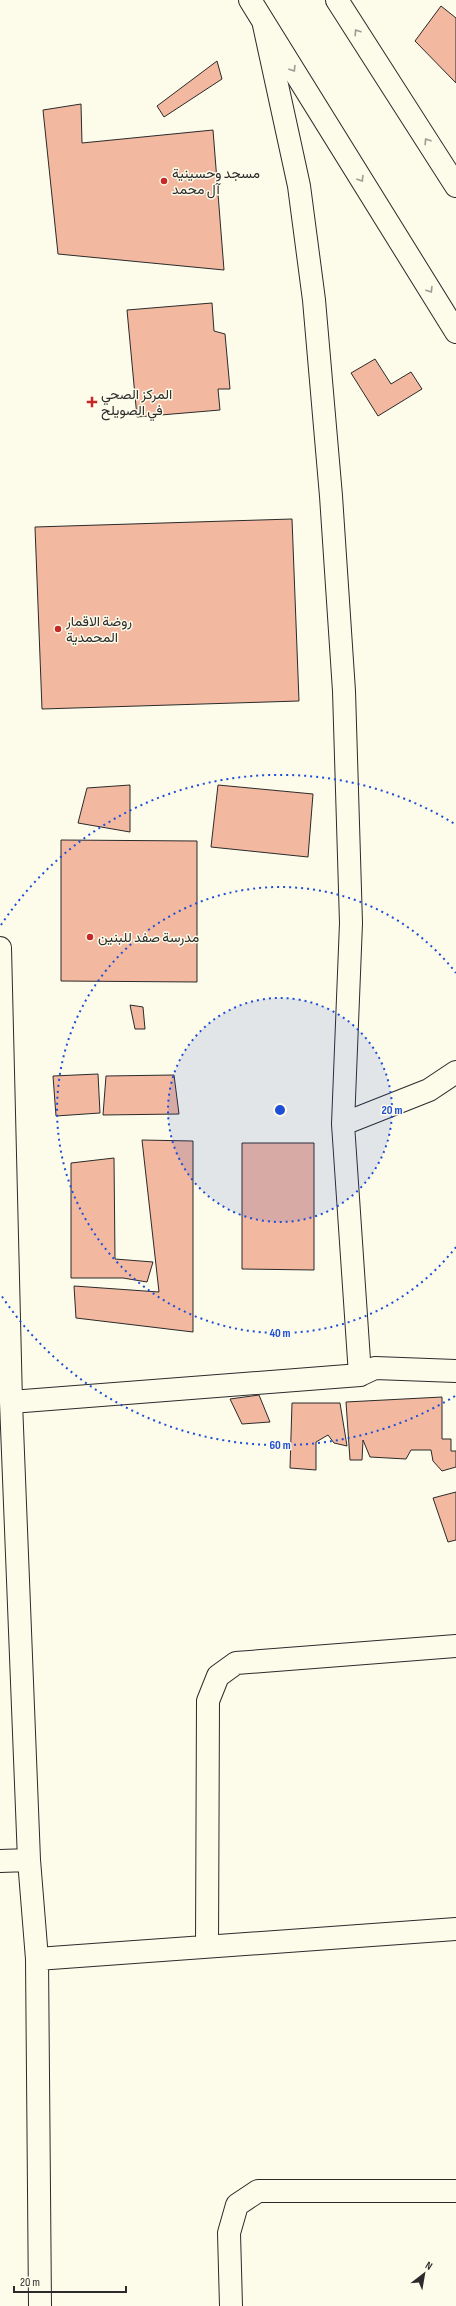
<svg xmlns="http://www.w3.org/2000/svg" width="456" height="2306" viewBox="0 0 456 2306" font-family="'Sofia Sans Condensed',Vazirmatn,sans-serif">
	<rect width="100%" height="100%" fill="#fdfbea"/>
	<path fill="#f2b8a0" stroke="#2b2b2b" d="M441,6L456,18V83L415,41Z
		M217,61L222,79L164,117L157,106Z
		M81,104L82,143L213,130L224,270L58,254L43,110Z
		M212,303L214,331L225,334L230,389H218L220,410L137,417L127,310Z
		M375,359L391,384L411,372L422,389L378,416L351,373Z
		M292,519L299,701L42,709L35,527Z
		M130,785V832L78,823L87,788Z
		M218,785L313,794L308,857L211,847Z
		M61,840L197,841V982L61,981Z
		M130,1005L143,1007L145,1029H135Z
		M98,1074L100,1113L56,1116L53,1076Z
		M174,1075L179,1114L103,1115L106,1076Z
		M142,1140L193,1141V1332L76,1318L74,1286L159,1292Z
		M242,1143H314V1270L242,1269Z
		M114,1158L115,1259L153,1262L147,1282L123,1278H71V1163Z
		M259,1395L270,1422L242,1424L230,1399Z
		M442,1397V1439H451V1451H456V1467L442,1471L433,1461L431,1450H411L406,1459L370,1457L363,1440L362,1460H350L346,1402Z
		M292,1403H340L347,1446L334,1443L328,1435L316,1442V1470L290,1468Z
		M456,1492V1540L448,1542L433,1498Z"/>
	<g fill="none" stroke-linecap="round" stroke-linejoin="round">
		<g stroke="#2b2b2b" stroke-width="24">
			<path id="minor" d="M264,25L299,186L314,300L331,496L344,691L351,923L343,1124L360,1375
				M0,948L11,1402L29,1860L37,1959L40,2306
				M343,1124L429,1090L456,1072
				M11,1402L360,1375L375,1368L456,1371
				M0,1861L29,1860
				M207,1946L208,1701L218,1676L236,1663L456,1646
				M37,1959L456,1929
				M231,2306L229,2233L237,2205L258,2191H456"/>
		</g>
		<g stroke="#2b2b2b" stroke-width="24">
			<path id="tertiary" d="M250,0L456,332
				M337,0L456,186"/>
		</g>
		<use href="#minor" stroke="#fdfbea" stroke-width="22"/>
		<use href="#tertiary" stroke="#fdfbea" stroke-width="22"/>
	</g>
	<defs><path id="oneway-chevron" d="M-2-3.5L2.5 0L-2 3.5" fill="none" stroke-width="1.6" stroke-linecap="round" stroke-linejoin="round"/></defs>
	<g stroke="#9e9d94">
		<use href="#oneway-chevron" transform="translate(357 32) rotate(-123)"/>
		<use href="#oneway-chevron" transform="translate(293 69) rotate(58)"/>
		<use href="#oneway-chevron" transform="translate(427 141) rotate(-123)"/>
		<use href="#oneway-chevron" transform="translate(361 179) rotate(58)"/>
		<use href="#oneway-chevron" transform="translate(430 290) rotate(58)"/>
	</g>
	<circle cx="280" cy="1110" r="112" fill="#1d4ed8" fill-opacity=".12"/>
	<g fill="none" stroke="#1d4ed8" stroke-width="2" stroke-dasharray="2 4">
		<circle cx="280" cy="1110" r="112"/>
		<path d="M456 1247A223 223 0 1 1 456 973"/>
		<path d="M455 1396A335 335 0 0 1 1 1295M1 925A335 335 0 0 1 455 824"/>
	</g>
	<g fill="#c62828" stroke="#fdfbea" stroke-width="1.5">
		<circle cx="164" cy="181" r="4"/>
		<path d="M90 396h4v4h4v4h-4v4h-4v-4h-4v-4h4z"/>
		<circle cx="58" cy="629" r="4"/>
		<circle cx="90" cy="937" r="4"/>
	</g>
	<g text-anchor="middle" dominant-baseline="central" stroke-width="3" stroke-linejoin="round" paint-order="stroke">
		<g font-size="14" fill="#2b2b2b" stroke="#fdfbea" text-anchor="start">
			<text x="172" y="173">مسجد وحسينية<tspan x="172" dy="16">آل محمد</tspan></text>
			<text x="101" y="394">المركز الصحي<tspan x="101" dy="16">في الصويلح</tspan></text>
			<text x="66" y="621">روضة الاقمار<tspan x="66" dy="16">المحمدية</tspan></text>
			<text x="98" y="937">مدرسة صفد للبنين</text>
		</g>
	</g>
	<circle cx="280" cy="1110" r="6" fill="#1d4ed8" stroke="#fdfbea" stroke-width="2"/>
	<g font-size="12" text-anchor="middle" font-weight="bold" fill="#1d4ed8" stroke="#fdfbea" stroke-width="3" stroke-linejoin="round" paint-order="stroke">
		<text x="392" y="1114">20 m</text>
		<text x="280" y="1337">40 m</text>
		<text x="280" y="1449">60 m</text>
	</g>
	<g transform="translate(424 2274) rotate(31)" stroke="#fdfbea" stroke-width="3" paint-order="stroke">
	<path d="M0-3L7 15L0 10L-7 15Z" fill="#2b2b2b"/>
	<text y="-6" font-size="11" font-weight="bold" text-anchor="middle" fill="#2b2b2b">N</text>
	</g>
	<path d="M14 2286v6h112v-6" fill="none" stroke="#2b2b2b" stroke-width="2"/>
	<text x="20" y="2286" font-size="12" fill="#2b2b2b" stroke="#fdfbea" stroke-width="3" paint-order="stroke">20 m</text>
</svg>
